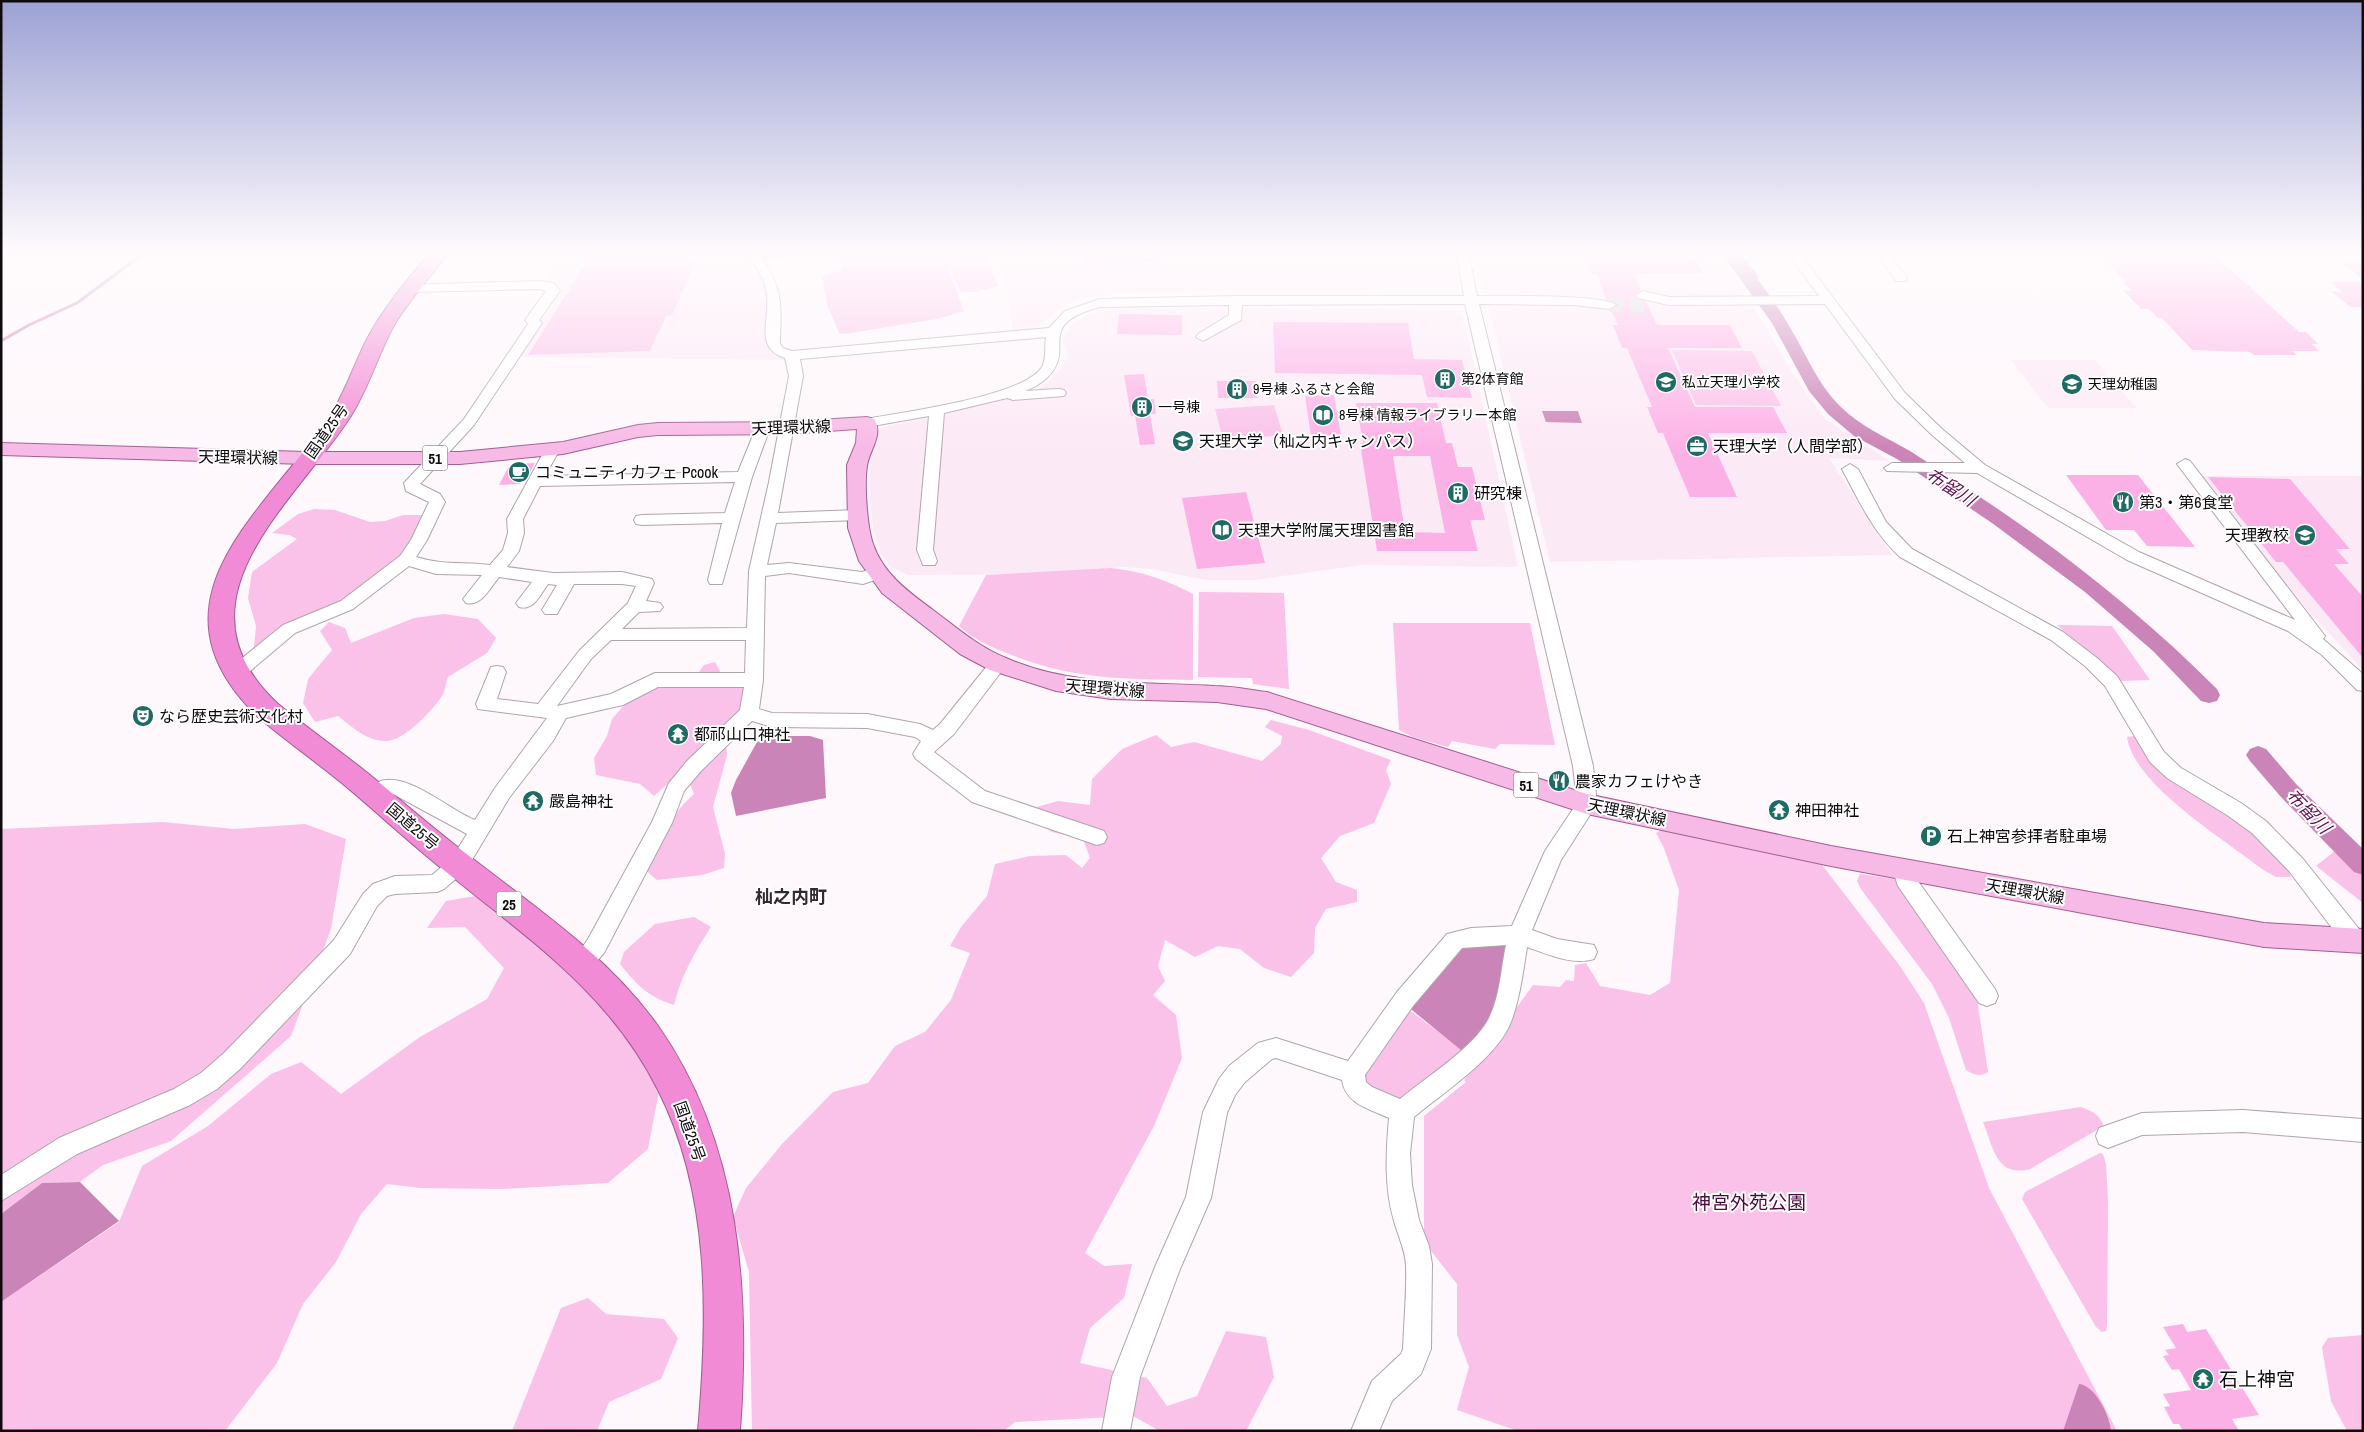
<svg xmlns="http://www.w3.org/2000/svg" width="2364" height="1432" viewBox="0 0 2364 1432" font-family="'Archivo Narrow','Noto Sans JP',sans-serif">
	<rect width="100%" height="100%" fill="#fef7fb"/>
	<path fill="#fce9f6" d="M564,251H745L770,293V348L786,360L516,357L560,294L561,289L555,284L546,283Z
		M1002,251H1032L1033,256L1054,255V251H1453L1459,289L1209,291L1116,294L1079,299L1058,310L1035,329L1013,332Z
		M1475,251H1720L1794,375L1825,419L1890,461L1829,458L1892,555L1550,562Z
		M1123,307L1462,310L1518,567L1362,565L1254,580H1206L1152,569L1122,567L1053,574L908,575L891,567L881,554L873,528L870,500V459L878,431L883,427L949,413L1038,390L1060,370L1068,356L1063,340L1071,325L1088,314Z
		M2011,360H2095L2136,408H2048Z
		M2202,476H2363V670L2293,594Z"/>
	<path fill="#fac1e9" d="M683,251L696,262L672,315L666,316L650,351L528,355L591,255Z
		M835,251H919L944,257L964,311L937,319L845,334L839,333L827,304L822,278L825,275L843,269Z
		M938,251H985L998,286L976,292H961L942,252Z
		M1083,251H1127L1128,263L1083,265Z
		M1129,251H1154L1156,262L1130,263Z
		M1626,251H1706L1707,254H1627Z
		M1672,350L1752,351L1781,406L1696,405Z
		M1274,405L1283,435L1223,440L1215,409Z
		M314,509L335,510L370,522L385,521L403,515H424L407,554L337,605L276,630L254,648L256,626L248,598L252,572L297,539L289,535L272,533L298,514Z
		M1111,568C1144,572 1164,579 1193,594V680C1126,679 1073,680 1009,654C991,647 973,639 959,626L986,575Z
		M1199,592L1284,593L1289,689L1253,684L1252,678L1198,677Z
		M444,614L478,619L496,638L487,653L448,677C446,683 445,691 442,696C432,711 404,741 386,741C367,741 352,727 338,716L315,722L303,703L308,679L332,650L320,631L329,622L345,628L351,643L414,618Z
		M1393,623H1530L1555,745L1500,744L1495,749L1452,741L1448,747L1413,737L1399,730Z
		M2057,625L2112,626L2150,680L2120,681Z
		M715,662L723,677L747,687L739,715L725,729L727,755L713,807L725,854L724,868L702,875L657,880L644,869C658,838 669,817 694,794L690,784L671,781L654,796L640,784L596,775L594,758L607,736L612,719L637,690L698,673L704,665Z
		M1271,720L1309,730L1391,760L1386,770L1391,784L1374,823L1340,836L1321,858L1336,882L1357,890V902L1326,909L1315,928L1314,953L1291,977L1264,968L1240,949L1218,946L1195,957L1165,940L1158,966L1165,981L1153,995L1176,1015L1182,1058L1154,1126L1085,1253L1104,1266L1132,1264L1124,1298L1090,1328L1080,1363L1147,1378L1167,1406L1197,1396L1226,1331L1266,1337L1274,1377L1246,1431H1160L1133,1416L1015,1422L1004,1431H752L749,1272L733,1217L746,1188L782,1144L833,1092L868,1083L895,1046L925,1032L951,1000L970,953L950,946L961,927L987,896L995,864L1030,856L1066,855L1082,868L1090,858L1083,839L1052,832L1036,822L1037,807L1058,801L1090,805L1092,779L1122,749L1156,735L1171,747L1194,742L1262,761L1281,744L1282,736L1265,727Z
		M2134,736C2140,743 2145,751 2152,757C2189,789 2277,830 2291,877H2276L2262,869C2224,839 2134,785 2127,737Z
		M163,822L234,829L305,824L346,839L331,929L291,1036L171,1141L103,1165L80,1182L42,1183L1,1214V829Z
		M1667,827L1810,856L1822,865L1900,966L1924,1003L1989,1188L2117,1431H1518L1457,1410L1469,1367L1457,1335V1284L1424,1242V1116L1466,1082L1464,1080L1533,985L1560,987L1566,980L1574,981L1575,965L1586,963L1600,986L1650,995L1670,983L1679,890L1664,848L1656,833Z
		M2340,847L2363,868V903L2316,866Z
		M1860,874L1894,879L1901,885L1977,999L1988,1072C1981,1077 1973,1075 1966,1070L1949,1018L1932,984L1861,889L1857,881Z
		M475,896L495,913L567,962L628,1032L659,1091L648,1149L608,1183L502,1189L420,1188L387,1184L361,1214L336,1262L303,1304L277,1363L225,1431H1V1302L119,1222L142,1166L208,1126L271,1074L301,1062L341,1094L420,1037L487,999L504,968L465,927L427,928L446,901Z
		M694,917L711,927C694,953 681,976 674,1005C647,996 638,986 620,964L624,952L655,924Z
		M1405,1007L1466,1052L1404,1103L1363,1090L1358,1079Z
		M2081,1107C2092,1111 2099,1114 2104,1126L2030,1169C1996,1178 1993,1146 1983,1122Z
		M2100,1153L2103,1154L2106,1164L2108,1202L2107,1325L2106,1331L2102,1332L2096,1327L2022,1199L2025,1192Z
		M588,1298L606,1314L664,1319L678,1338L661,1379L609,1402L597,1431H512L561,1308Z
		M2363,1335V1431H2347L2331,1401L2322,1347L2328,1338Z"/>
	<path fill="#cb84b7" d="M756,251H826L761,261Z
		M1542,411H1578L1582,423L1546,422Z
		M771,736H810L823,740L826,798L736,816L731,793L736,780L757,742Z
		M1510,939L1497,1005L1469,1050H1461L1407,1006L1455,950L1472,941Z
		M80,1182L119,1221L1,1302V1214L42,1183Z
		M2079,1384C2095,1385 2110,1416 2111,1431H2063Z"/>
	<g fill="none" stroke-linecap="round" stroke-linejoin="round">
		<path stroke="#cb84b7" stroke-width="3" d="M1740,251L1742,260L1756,275L1758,292
			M125,267L146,251
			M1,341L29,325L77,303L124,268"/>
		<path fill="#cb84b7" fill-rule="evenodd" d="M1720,251H1735C1754,274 1773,298 1788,324C1805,351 1817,384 1841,407C1861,427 1886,437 1910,451C1937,468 1963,486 1989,503C2071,558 2147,619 2217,689L2220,695L2217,701L2209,703L2201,701L2153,651L2085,592L1992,523L1897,459L1854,436L1828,414L1809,391L1772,323Z
			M2258,746L2266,749L2297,785L2363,849V875L2354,872L2281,797L2250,761L2246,755L2250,749Z"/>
	</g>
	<path fill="#fcb1e6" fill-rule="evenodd" d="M1587,251H1623L1625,255L1693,254L1703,273L1634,274L1641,290L1634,296L1638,300L1646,302L1657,325H1730L1742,348H1668L1695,407H1773L1787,433H1708L1737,497H1690L1663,433H1658L1647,407H1652L1627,348H1622L1613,325H1618L1611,310L1618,304L1606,299L1597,274H1591L1583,255H1588Z
		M2125,251H2210L2299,332H2306L2318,344H2312L2319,351H2292L2297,355H2254L2250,352L2192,350L2162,318H2158L2149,309H2141L2123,290L2132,291L2123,282H2126L2100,254H2129Z
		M2341,261H2358L2363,265V280Z
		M2331,282H2363V307H2350L2331,291L2342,292Z
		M1119,314L1182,315V335L1117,334Z
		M1273,322L1408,323L1414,359L1462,360L1472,398L1427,397L1422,375L1275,373Z
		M1144,374L1148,399H1154L1156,414H1150L1155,444L1140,445L1135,415L1131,416L1124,375Z
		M1217,381H1256L1257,398H1218Z
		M1334,395L1341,435L1311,436L1305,396Z
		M1356,403H1437L1446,443H1452L1458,467H1472L1485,520H1470L1478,551H1377L1360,443H1363ZM1393,456H1430L1445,533L1405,532Z
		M535,463L528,476H524L520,484L499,485L508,468L514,467L515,464Z
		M2066,475H2138L2195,547L2147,546L2134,530H2106Z
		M2208,477L2290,479L2350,549H2336L2349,564H2334L2363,597V658L2283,562H2276Z
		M1246,492L1265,563L1197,569L1182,498Z
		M2183,1324L2187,1332L2206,1329L2259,1415L2232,1419L2239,1431H2183L2179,1424H2173L2164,1407L2170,1406L2163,1394L2191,1390L2179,1369L2172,1370L2163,1356L2169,1355L2165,1350L2176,1348L2163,1327Z"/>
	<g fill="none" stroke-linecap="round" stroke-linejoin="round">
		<path stroke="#dad3d7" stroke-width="14" stroke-dasharray="14 7" stroke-linecap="butt" d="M1609,305L1648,306"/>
		<g stroke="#b0a5ac" stroke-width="2">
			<path id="minor" d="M745,251H757C784,290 781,299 780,344L783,348L792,351L1049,328L1065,311L1100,299L1235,296H1464L1456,251H1468L1477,296C1497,296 1606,294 1616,305L1609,309L1574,305L1479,304L1593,766L1597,804L1561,860L1532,930L1557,939L1594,945L1597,952L1594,959C1573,966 1547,954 1527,947C1523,972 1520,998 1511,1022C1497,1058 1444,1092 1414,1117L1410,1154L1412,1185L1419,1220L1429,1246L1432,1264L1431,1349L1421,1374L1392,1401L1379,1431H1351L1372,1381L1401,1354L1403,1349C1404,1321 1407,1293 1406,1265C1405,1249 1398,1236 1394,1221C1384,1187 1386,1152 1389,1118C1370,1109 1345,1104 1342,1080L1276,1058L1272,1059L1245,1082L1235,1095L1227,1113L1211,1198L1180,1269L1140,1377L1130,1431H1102L1112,1377L1155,1267L1186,1197L1203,1112L1219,1079L1229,1066L1258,1043L1276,1038L1348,1061L1397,992L1447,934L1471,928L1512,926L1545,851L1577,803L1573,766L1465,304L1242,305L1241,320L1203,341L1196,337L1198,334L1229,315V305L1100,307C1086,311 1066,317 1061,331C1058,339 1060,347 1059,355C1057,373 1041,385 1025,391L1059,389L1064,390L1066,393L1064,396L1013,400L1007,398L944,413L933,550L937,561L935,565H923L917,550L929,416L867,427L860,423L867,419C902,412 1023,397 1042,367C1047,358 1044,347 1046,337L800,359L803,376L778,513L858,510L864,511L866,515L864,519L858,520L776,523L767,565L789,563L862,572L878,567L884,569L886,573L884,577L863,584L789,573L765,576L763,680L759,709L772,713L867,714L920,724L933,730L940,724L992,660L998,658L1004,660L1007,664L1004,668L954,734L934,752L985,791L1104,831L1107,837L1104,843L1097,845L972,802L916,759L913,754L921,741L915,737L867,728L772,727L752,721L701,771L684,791L672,823L604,953C595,963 590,974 575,969L572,962L588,939L652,822L669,783L687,761L740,710L744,687H658L623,705L566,718L553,741L509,798L466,870L444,889L437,892L395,894L387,896L377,906L350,954L240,1069L217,1089L190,1105L77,1154L1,1201V1175L59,1138L174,1089L201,1073L224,1053L334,940L363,894L373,884L395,876L432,875L452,858L467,834L393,794L375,803L368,800L365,795C388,753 447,810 475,820L495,788L547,718L478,709L476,704L491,667L497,666L503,667L506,672L497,699L538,704L579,651L628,603L636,586L622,584H574L557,614H545L542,610L557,585L548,584C540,595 534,611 519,607L516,603L532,582L499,577C490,588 481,607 466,603L463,599L482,575L436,574L409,566L353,609L295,633L242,678L236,679L230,678L227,673L230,668L283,625L341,601L400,556L411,540L429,502L406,491L404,483L464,419L528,324L525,320L546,291L539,289L411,292L404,288L406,285L539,281L554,283L560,291L539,320L542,323L474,425L420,484L440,494L445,502L427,540L416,557C441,565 465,562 490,565L503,550L508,533L507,519L547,446H557L560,449L545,476L738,472L756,428L763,424L770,428L752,477L722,584H710L708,580L722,523L642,525L636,524L634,520L636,516L642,515L725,513L735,482L540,486L523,519L524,533L519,551L507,567L553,573L622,572L652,579L654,583L646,601L660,603L663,607L660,611L639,612L622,629L747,628L749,571L769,482L789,376L785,358C754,348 770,321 767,296C766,279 754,264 745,251ZM611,640H746L745,673H655L611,694L557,706L591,659ZM1506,945C1501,968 1500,998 1488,1020C1473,1048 1425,1078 1400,1099L1372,1087L1366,1082L1365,1075L1413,1006L1462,948Z
				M1786,251H1798L1905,393L1942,429L1985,465L2139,552L2295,620L2177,464L2185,459L2190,461L2322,632L2325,636L2323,639L2363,674V691L2357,690L2322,655L2288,631L2127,560L1977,473L1887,471L1884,468L1892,463H1965L1932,435L1895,399L1825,304L1669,305L1638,298L1636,295L1643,291L1669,297L1819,296Z
				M1875,251H1887L1907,278L1906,281H1896Z
				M1850,464L1858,469L1886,522L1912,549L2063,632L2097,658L2117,676L2164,752L2181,768L2241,803L2266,821L2303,859L2363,934V948L2355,950L2347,948L2289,871L2252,833L2227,815L2167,778L2150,762L2105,686L2085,666L2051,640L1900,557C1873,532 1859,501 1842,469Z
				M1902,860L1909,862L1915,877L1995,989L1998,996L1995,1003L1987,1006L1979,1003L1898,886L1892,868L1895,862Z
				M2243,1110L2363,1119V1142L2243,1132L2142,1135L2108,1148L2099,1144L2096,1136L2099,1128L2142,1113Z"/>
		</g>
		<g stroke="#a25e90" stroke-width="2">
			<path id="major" d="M867,417L874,419C884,434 869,451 867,466C864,484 867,527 873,544C884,575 909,592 933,610C957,628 979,647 1006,658C1072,687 1144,682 1214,686C1232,686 1250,690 1267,692L1587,794L1831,846L2264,923L2363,929V953L2264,947L1831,866L1587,814L1266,709L1217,702L1111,699L1056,691L990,670L960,654L882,593L859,561L848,528L847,465L856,443L857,429L785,434L658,435L638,437L563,454L460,464H307L1,455V443L307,452H460L563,442L638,425L658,423L785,422Z"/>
		</g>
		<g stroke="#a25e90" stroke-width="2">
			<path id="highway" d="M431,251H449C431,277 409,300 393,327C377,357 368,390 349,419C292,505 169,601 277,703C306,727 336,748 365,771C401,800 436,831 473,859C539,910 609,957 658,1026C741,1144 750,1292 740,1431H698C708,1318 711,1194 658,1090C610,994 530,940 450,875C413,846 379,814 343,784C315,761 285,740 258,717C137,599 268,511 331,414C346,391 354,364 367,339C384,307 408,279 431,251Z"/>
		</g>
		<use href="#minor" fill="#fff" fill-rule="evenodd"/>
		<use href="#major" fill="#f7b9e6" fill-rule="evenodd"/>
		<use href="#highway" fill="#f28bd6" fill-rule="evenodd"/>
	</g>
	<linearGradient id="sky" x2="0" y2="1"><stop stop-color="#9ca1d4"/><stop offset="0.56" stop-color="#fffbfd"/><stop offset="1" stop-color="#fffbfd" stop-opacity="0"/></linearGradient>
	<rect width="2364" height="451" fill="url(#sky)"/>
	<defs>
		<g id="building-disc" transform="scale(1.125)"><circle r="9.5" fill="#1f6a64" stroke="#fff"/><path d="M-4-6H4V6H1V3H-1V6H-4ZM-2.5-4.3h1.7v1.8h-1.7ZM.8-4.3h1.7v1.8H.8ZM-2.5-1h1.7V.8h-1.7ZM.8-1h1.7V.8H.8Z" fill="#fff"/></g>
		<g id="school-disc" transform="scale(1.125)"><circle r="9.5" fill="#1f6a64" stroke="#fff"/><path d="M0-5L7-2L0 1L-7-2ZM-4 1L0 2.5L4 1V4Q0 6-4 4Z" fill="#fff"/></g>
		<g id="library-disc" transform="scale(1.125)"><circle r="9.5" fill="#1f6a64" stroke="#fff"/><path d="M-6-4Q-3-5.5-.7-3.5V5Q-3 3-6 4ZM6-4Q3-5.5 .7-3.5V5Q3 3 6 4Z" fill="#fff"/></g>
		<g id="university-disc" transform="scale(1.125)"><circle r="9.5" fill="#1f6a64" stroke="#fff"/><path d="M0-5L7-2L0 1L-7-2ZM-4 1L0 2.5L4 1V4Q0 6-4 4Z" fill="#fff"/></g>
		<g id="office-disc" transform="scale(1.125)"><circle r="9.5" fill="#1f6a64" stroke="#fff"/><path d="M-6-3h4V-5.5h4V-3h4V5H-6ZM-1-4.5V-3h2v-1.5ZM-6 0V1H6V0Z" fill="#fff"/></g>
		<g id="cafe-disc" transform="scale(1.125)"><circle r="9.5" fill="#1f6a64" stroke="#fff"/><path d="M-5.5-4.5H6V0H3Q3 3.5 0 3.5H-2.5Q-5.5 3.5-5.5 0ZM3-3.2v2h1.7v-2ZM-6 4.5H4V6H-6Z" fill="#fff"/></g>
		<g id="restaurant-disc" transform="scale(1.125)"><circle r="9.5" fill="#1f6a64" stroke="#fff"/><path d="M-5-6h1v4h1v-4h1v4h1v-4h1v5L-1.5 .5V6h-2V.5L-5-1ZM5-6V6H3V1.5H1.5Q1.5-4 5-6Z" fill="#fff"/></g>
		<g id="theatre-disc" transform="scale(1.125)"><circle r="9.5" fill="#1f6a64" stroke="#fff"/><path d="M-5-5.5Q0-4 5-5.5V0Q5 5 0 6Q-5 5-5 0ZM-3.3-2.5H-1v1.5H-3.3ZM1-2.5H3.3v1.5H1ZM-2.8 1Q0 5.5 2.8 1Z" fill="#fff"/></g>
		<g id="temple-disc" transform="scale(1.125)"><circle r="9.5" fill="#1f6a64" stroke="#fff"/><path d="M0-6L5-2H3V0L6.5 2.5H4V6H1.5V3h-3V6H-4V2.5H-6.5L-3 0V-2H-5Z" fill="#fff"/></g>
		<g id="parking-disc" transform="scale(1.125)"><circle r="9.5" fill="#1f6a64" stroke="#fff"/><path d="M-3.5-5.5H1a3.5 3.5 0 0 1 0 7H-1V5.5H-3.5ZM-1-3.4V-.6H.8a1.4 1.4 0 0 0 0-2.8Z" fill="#fff"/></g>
	</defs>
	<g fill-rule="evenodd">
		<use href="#building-disc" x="1445" y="379"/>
		<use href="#school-disc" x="1666" y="382"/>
		<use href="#school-disc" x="2072" y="384"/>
		<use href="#building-disc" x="1237" y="389"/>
		<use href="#building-disc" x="1142" y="407"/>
		<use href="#library-disc" x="1323" y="415"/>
		<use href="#university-disc" x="1183" y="441"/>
		<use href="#office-disc" x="1697" y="446"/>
		<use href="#cafe-disc" x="519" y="472"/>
		<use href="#building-disc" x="1458" y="493"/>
		<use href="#restaurant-disc" x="2123" y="502"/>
		<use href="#library-disc" x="1222" y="530"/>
		<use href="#school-disc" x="2305" y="535"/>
		<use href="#theatre-disc" x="143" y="716"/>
		<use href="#temple-disc" x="678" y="734"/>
		<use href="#restaurant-disc" x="1559" y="781"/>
		<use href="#temple-disc" x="533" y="801"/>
		<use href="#temple-disc" x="1779" y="810"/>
		<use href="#parking-disc" x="1931" y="836"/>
		<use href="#temple-disc" x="2203" y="1379"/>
	</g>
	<g text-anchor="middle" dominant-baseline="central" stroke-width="4" stroke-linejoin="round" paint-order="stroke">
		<g font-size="14" fill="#0e0a0d" stroke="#fff" text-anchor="start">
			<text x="1461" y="379">第2体育館</text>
			<text x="1682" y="382">私立天理小学校</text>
			<text x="2088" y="384">天理幼稚園</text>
			<text x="1253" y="389">9号棟 ふるさと会館</text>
			<text x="1158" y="407">一号棟</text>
			<text x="1339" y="415">8号棟 情報ライブラリー本館</text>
		</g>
		<g fill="#fff" stroke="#565456" stroke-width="1">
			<rect x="422.5" y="445.5" width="25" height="25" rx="4"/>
			<rect x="1513.5" y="772.5" width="25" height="25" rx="4"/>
			<rect x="496.5" y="891.5" width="25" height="25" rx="4"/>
		</g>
		<g font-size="15" font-weight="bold" fill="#0e0a0d">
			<text x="435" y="458">51</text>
			<text x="1526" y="785">51</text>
			<text x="509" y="904">25</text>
		</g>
		<g font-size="16" fill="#0e0a0d" stroke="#fff">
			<text transform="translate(791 427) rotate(-2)">天理環状線</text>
			<text transform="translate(326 431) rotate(-55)">国道25号</text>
			<text transform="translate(238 457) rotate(1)">天理環状線</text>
			<text transform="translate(1105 688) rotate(5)">天理環状線</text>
			<text transform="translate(1627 812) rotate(12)">天理環状線</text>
			<text transform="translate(413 826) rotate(40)">国道25号</text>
			<text transform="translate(2025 891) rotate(10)">天理環状線</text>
			<text transform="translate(690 1131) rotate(70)">国道25号</text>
		</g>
		<g font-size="16" fill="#0e0a0d" stroke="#fff" text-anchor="start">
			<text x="1199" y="441">天理大学（杣之内キャンパス）</text>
			<text x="1713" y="446">天理大学（人間学部）</text>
			<text x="535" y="472">コミュニティカフェ Pcook</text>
			<text x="1474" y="493">研究棟</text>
			<text x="2139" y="502">第3・第6食堂</text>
			<text x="1238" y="530">天理大学附属天理図書館</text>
			<text x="2289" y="535" text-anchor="end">天理教校</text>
			<text x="159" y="716">なら歴史芸術文化村</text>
			<text x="694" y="734">都祁山口神社</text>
			<text x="1575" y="781">農家カフェけやき</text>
			<text x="549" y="801">嚴島神社</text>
			<text x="1795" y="810">神田神社</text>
			<text x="1947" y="836">石上神宮参拝者駐車場</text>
		</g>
		<g font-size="18" font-style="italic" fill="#651055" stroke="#fff">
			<text transform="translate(1951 487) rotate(33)">布留川</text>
			<text transform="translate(2309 811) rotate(46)">布留川</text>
		</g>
		<g font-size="18" font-weight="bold" fill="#342b31" stroke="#fff">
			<text x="791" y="896">杣之内町</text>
		</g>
		<g font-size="19" fill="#4c0c3f" stroke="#fff">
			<text x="1749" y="1202">神宮外苑公園</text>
		</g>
		<g font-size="19" fill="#0e0a0d" stroke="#fff" text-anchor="start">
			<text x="2219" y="1379">石上神宮</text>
		</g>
	</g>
	<rect width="2364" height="1432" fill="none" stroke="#0e0a0d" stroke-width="5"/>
</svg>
